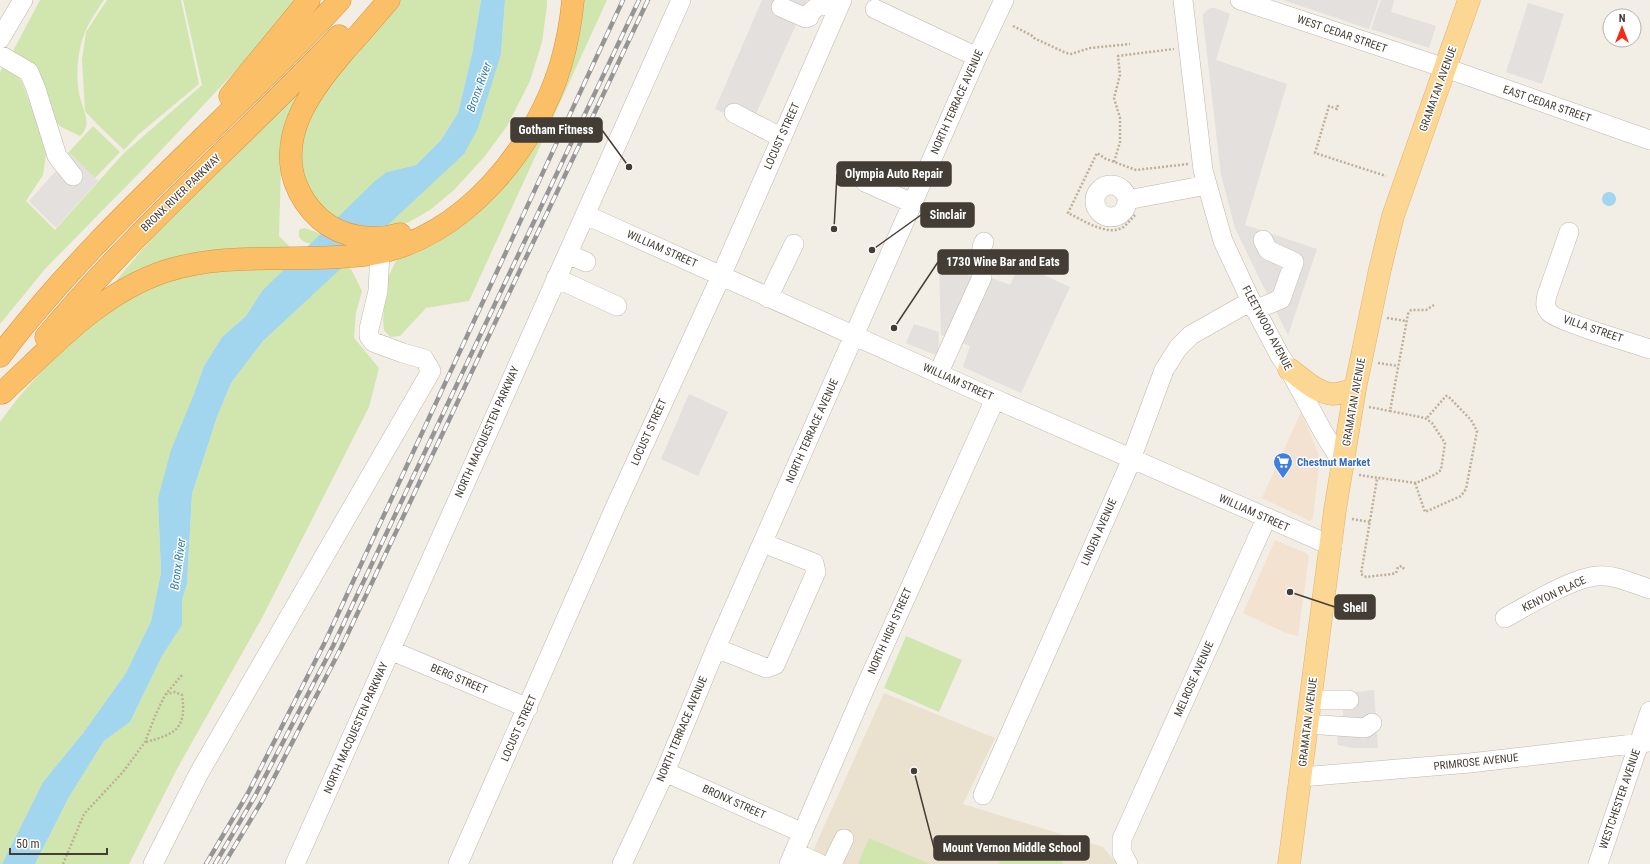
<svg xmlns="http://www.w3.org/2000/svg" width="1650" height="864" viewBox="0 0 1650 864" font-family="'Roboto Condensed',sans-serif">
	<rect width="100%" height="100%" fill="#f2ede5"/>
	<path fill="#f4e2d0" d="M1301,412L1320,458L1313,518L1310,521L1262,498Z
		M1275,540L1306,553L1309,556L1298,636L1286,633L1243,613Z"/>
	<path fill="#ebe1cf" d="M884,693L995,738L963,804L1103,847L1117,864H807Z"/>
	<path fill="#d1e6ae" d="M40,0H104C89,22 81,34 78,62C77,72 77,83 79,93C81,107 94,124 80,136L61,127L54,120L44,84L33,64L12,53Z
		M107,0H181L199,84L139,134L124,150L97,124L85,111L82,60L86,32Z
		M183,0H297L271,33L150,162L45,269L0,324V72L4,65L21,80L47,148L43,175L26,201L55,230L123,154L202,85Z
		M395,0H481L472,54L458,113L441,140L416,165L387,172L412,202L501,54L505,0H547V5L542,42L530,81L507,126L485,156L454,190L430,210L409,222L385,229L365,231L325,214L298,172L301,129L310,104Z
		M583,0H607L469,301L426,308L400,336L390,337L384,330L383,320L387,279L396,261L516,170Z
		M296,93L300,96L281,168L279,236L294,251L112,287L119,277L171,216Z
		M93,126L120,152L95,178L68,153Z
		M305,228L332,238C327,240 319,244 314,244C305,244 295,238 300,229Z
		M335,264L351,269L362,291L356,313L354,338L379,368L369,407L263,616L177,769L129,864H35L69,797L104,741L130,722L162,656L182,625V600L187,584L192,494L217,417L231,383L263,341L320,287L262,291L246,316L222,337L204,366L158,498L161,573L151,621L126,673L83,733L43,782L2,864H0V422L18,398L46,366L78,334L138,290L201,269Z
		M906,636L962,660L939,712L884,688Z
		M869,838L930,864H858Z
		M1025,841L1042,844L1059,855L1063,864H999C1001,853 1016,846 1025,841Z"/>
	<path fill="#e3e0dd" d="M762,0H807L751,125L715,109Z
		M1283,0H1379L1369,29Z
		M1381,0H1394L1391,12L1436,26L1429,48L1371,29Z
		M1528,3L1564,14L1542,84L1506,72Z
		M1210,8H1215L1230,14L1216,60L1287,84L1245,225L1317,249L1288,335L1261,282L1235,228L1221,175L1203,20V14Z
		M71,154L98,181L56,228L29,201Z
		M1020,264L1070,287L1021,393L963,367L970,346L941,335L939,265L973,277L987,276L1010,285Z
		M914,324L939,332L938,356L906,343Z
		M689,394L728,412L698,476L661,459Z
		M1374,690L1378,748H1353L1338,745L1337,733L1343,718L1344,693Z"/>
	<path fill="#a2d5ee" d="M481,0H505L501,54L478,128L464,154L263,341L231,383L217,417L192,494L187,584L182,600V625L162,656L130,722L104,741L69,797L35,864H2L43,782L83,733L126,673L151,621L161,573L158,498L171,450L194,394L204,366L222,337L246,316L262,291L375,181L387,172L416,165L441,140L458,113L472,54Z
		M1602 199a7 7 0 1 1 14 0a7 7 0 1 1-14 0Z"/>
	<g fill="none" stroke-linecap="round" stroke-linejoin="round">
		<g stroke="#c0b7ab" stroke-width="20">
			<path id="minor" d="M1183,0L1203,170L1223,241L1251,301L1280,356L1289,369L1323,432L1343,464
				M1240,0L1460,73L1650,140
				M781,7L806,18L809,17L811,12L820,4L838,9
				M875,9L977,57
				M0,39L23,0
				M0,55L29,72L36,89L57,156L73,176
				M734,113L782,138
				M865,182L912,203
				M1095 201a16 16 0 1 1 32 0a16 16 0 1 1-32 0Z
				M1127,200L1207,185
				M586,215L995,399L1332,546
				M1569,232L1547,295C1546,301 1544,306 1549,312C1554,320 1635,344 1650,349
				M568,254L586,262
				M556,278L617,306
				M768,298L794,244
				M1255,310L1281,299L1294,262L1268,250L1263,240
				M938,374L982,277V247L984,242
				M1505,618C1528,605 1572,578 1597,576C1614,574 1634,584 1650,589
				M716,648L766,668L775,665L816,572L814,563L763,543
				M390,650L528,708
				M1310,700H1349
				M1307,724L1365,728L1372,723
				M665,772L803,833
				M1301,777L1470,763L1650,742
				M983,795L1127,470L1164,370L1178,348L1191,335L1251,301
				M794,852L820,864
				M153,864L199,773L431,371L424,359L403,353L373,342L369,336V329L378,291L380,252
				M295,864L681,0
				M458,864L617,503L721,276L842,0
				M622,864L665,772L716,648L977,57L1004,0
				M789,864L865,688L995,399
				M832,864L844,839
				M1128,864L1122,853V839L1266,519
				M1598,864L1650,711"/>
		</g>
		<g stroke="#e1b264" stroke-width="23">
			<path id="major" d="M1289,369C1302,378 1316,393 1333,394C1340,394 1348,391 1355,389
				M1289,864L1335,510L1355,389L1380,269L1393,216L1469,0"/>
		</g>
		<g stroke="#da9237" stroke-width="23">
			<path id="highway" d="M389,0C374,17 360,34 345,50C314,87 278,131 295,182C300,196 309,209 320,219C342,238 374,242 400,234
				M230,96L309,0
				M46,337C136,229 242,138 339,36
				M0,356C99,225 229,121 340,0
				M2,393C52,347 99,293 166,271C232,250 303,264 371,254C462,240 536,148 561,64C567,43 571,22 573,0"/>
		</g>
		<path stroke="#bfaf99" stroke-width="2.5" stroke-dasharray="2 2" stroke-linecap="butt" d="M1013,26L1031,35L1034,38L1066,53L1071,54L1090,48L1130,44
			M1338,105L1337,109L1329,106L1315,153L1386,176
			M1114,162L1120,142V118L1114,98L1120,75L1118,56L1174,49
			M1135,215C1131,219 1127,225 1122,228C1106,236 1083,220 1068,213L1097,153L1106,159L1136,170L1188,164
			M1387,318L1406,321
			M1378,363L1398,366
			M1369,407L1390,411
			M1359,475L1378,478
			M1415,483L1425,512L1461,496L1466,489L1477,431L1471,420L1448,396H1446L1426,419
			M1352,519L1370,522
			M1404,569L1402,566L1398,567L1396,573L1392,574L1366,577L1361,574L1377,479L1380,478L1416,483L1436,474L1441,470L1445,443L1432,423L1425,418L1390,411L1408,314L1411,310H1426L1434,305
			M146,742C175,734 187,729 182,695L175,692L167,694
			M63,864L84,814L123,772L145,742L155,716L165,695L182,675"/>
		<use href="#minor" stroke="#fff" stroke-width="19"/>
		<use href="#major" stroke="#fcd794" stroke-width="22"/>
		<use href="#highway" stroke="#fbbf68" stroke-width="22"/>
		<g stroke="#959595" stroke-width="4.5">
			<path id="rail" d="M206,864L248,793L325,642L623,0
				M215,864L255,796L333,646L639,0
				M224,864L262,801L341,648L648,0"/>
		</g>
		<use href="#rail" stroke="#fff" stroke-width="3" stroke-dasharray="9" stroke-linecap="butt"/>
	</g>
	<defs>
		<g id="supermarket-pin" transform="scale(1)"><path d="M0 17L-7.5 6A9.5 9.5 0 1 1 7.5 6Z" fill="#3f7fe0" stroke="#fff"/><path d="M-6-5.5h2.5l.6 2H6L4.5 2H-2.5L-4.4-4H-6ZM-1.5 3.2a1.3 1.3 0 1 0 .1 0ZM3 3.2a1.3 1.3 0 1 0 .1 0Z" fill="#fff"/></g>
	</defs>
	<g fill-rule="evenodd">
		<use href="#supermarket-pin" x="1283" y="462"/>
	</g>
	<g text-anchor="middle" dominant-baseline="central" stroke-width="3" stroke-linejoin="round" paint-order="stroke">
		<g font-size="11" fill="#443d35" stroke="#fff">
			<text transform="translate(1342 34) rotate(19)">WEST CEDAR STREET</text>
			<text transform="translate(1438 89) rotate(-70)">GRAMATAN AVENUE</text>
			<text transform="translate(957 102) rotate(-66)">NORTH TERRACE AVENUE</text>
			<text transform="translate(1547 104) rotate(19)">EAST CEDAR STREET</text>
			<text transform="translate(782 136) rotate(-66)">LOCUST STREET</text>
			<text transform="translate(181 193) rotate(-44)">BRONX RIVER PARKWAY</text>
			<text transform="translate(662 249) rotate(24)">WILLIAM STREET</text>
			<text transform="translate(1267 328) rotate(62)">FLEETWOOD AVENUE</text>
			<text transform="translate(1593 329) rotate(19)">VILLA STREET</text>
			<text transform="translate(958 382) rotate(24)">WILLIAM STREET</text>
			<text transform="translate(1354 402) rotate(-80)">GRAMATAN AVENUE</text>
			<text transform="translate(812 431) rotate(-66)">NORTH TERRACE AVENUE</text>
			<text transform="translate(487 432) rotate(-66)">NORTH MACQUESTEN PARKWAY</text>
			<text transform="translate(649 432) rotate(-66)">LOCUST STREET</text>
			<text transform="translate(1254 513) rotate(24)">WILLIAM STREET</text>
			<text transform="translate(1099 532) rotate(-66)">LINDEN AVENUE</text>
			<text transform="translate(1554 594) rotate(-25)">KENYON PLACE</text>
			<text transform="translate(890 631) rotate(-66)">NORTH HIGH STREET</text>
			<text transform="translate(459 679) rotate(23)">BERG STREET</text>
			<text transform="translate(1194 679) rotate(-66)">MELROSE AVENUE</text>
			<text transform="translate(1308 722) rotate(-83)">GRAMATAN AVENUE</text>
			<text transform="translate(356 728) rotate(-66)">NORTH MACQUESTEN PARKWAY</text>
			<text transform="translate(519 728) rotate(-66)">LOCUST STREET</text>
			<text transform="translate(682 729) rotate(-67)">NORTH TERRACE AVENUE</text>
			<text transform="translate(1476 762) rotate(-6)">PRIMROSE AVENUE</text>
			<text transform="translate(1620 799) rotate(-71)">WESTCHESTER AVENUE</text>
			<text transform="translate(734 802) rotate(24)">BRONX STREET</text>
		</g>
		<g font-size="11" font-weight="bold" fill="#366cbe" stroke="#fff" text-anchor="start">
			<text x="1297" y="462">Chestnut Market</text>
		</g>
		<g font-size="12" font-style="italic" fill="#2f7ca6" stroke="#fff">
			<text transform="translate(479 87) rotate(-70)">Bronx River</text>
			<text transform="translate(178 564) rotate(-82)">Bronx River</text>
		</g>
	</g>
	<path fill="none" stroke="#443d35" stroke-width="1.5" d="M629 167L602 130M834 229L837 174M872 250L921 215M894 328L938 262M1290 592L1335 607M914 771L934 848"/>
	<g fill="#443d35" stroke="#fff" stroke-width="1.5">
		<circle cx="629" cy="167" r="4"/>
		<circle cx="834" cy="229" r="4"/>
		<circle cx="872" cy="250" r="4"/>
		<circle cx="894" cy="328" r="4"/>
		<circle cx="1290" cy="592" r="4"/>
		<circle cx="914" cy="771" r="4"/>
	</g>
	<g fill="#443d35" stroke="#443d35" stroke-width="1.5">
		<rect x="511" y="118" width="91" height="24" rx="4"/>
		<rect x="837" y="162" width="114" height="24" rx="4"/>
		<rect x="921" y="203" width="53" height="24" rx="4"/>
		<rect x="938" y="250" width="130" height="24" rx="4"/>
		<rect x="1335" y="595" width="40" height="24" rx="4"/>
		<rect x="934" y="836" width="155" height="24" rx="4"/>
	</g>
	<g font-size="12" text-anchor="middle" font-weight="bold" fill="#fff">
		<text x="556" y="134">Gotham Fitness</text>
		<text x="894" y="178">Olympia Auto Repair</text>
		<text x="948" y="219">Sinclair</text>
		<text x="1003" y="266">1730 Wine Bar and Eats</text>
		<text x="1355" y="612">Shell</text>
		<text x="1012" y="852">Mount Vernon Middle School</text>
	</g>
	<g transform="translate(1622 28)"><circle r="19" fill="#ffffff" stroke="#b4b1ae"/>
	<path d="M0-3L7 15L0 10L-7 15Z" fill="#f52a19"/>
	<text y="-6" font-size="11" font-weight="bold" text-anchor="middle" fill="#443d35">N</text>
	</g>
	<path d="M10 848v6h97v-6" fill="none" stroke="#443d35" stroke-width="2"/>
	<text x="16" y="848" font-size="12" fill="#443d35" stroke="#ffffff" stroke-width="3" paint-order="stroke">50 m</text>
</svg>
